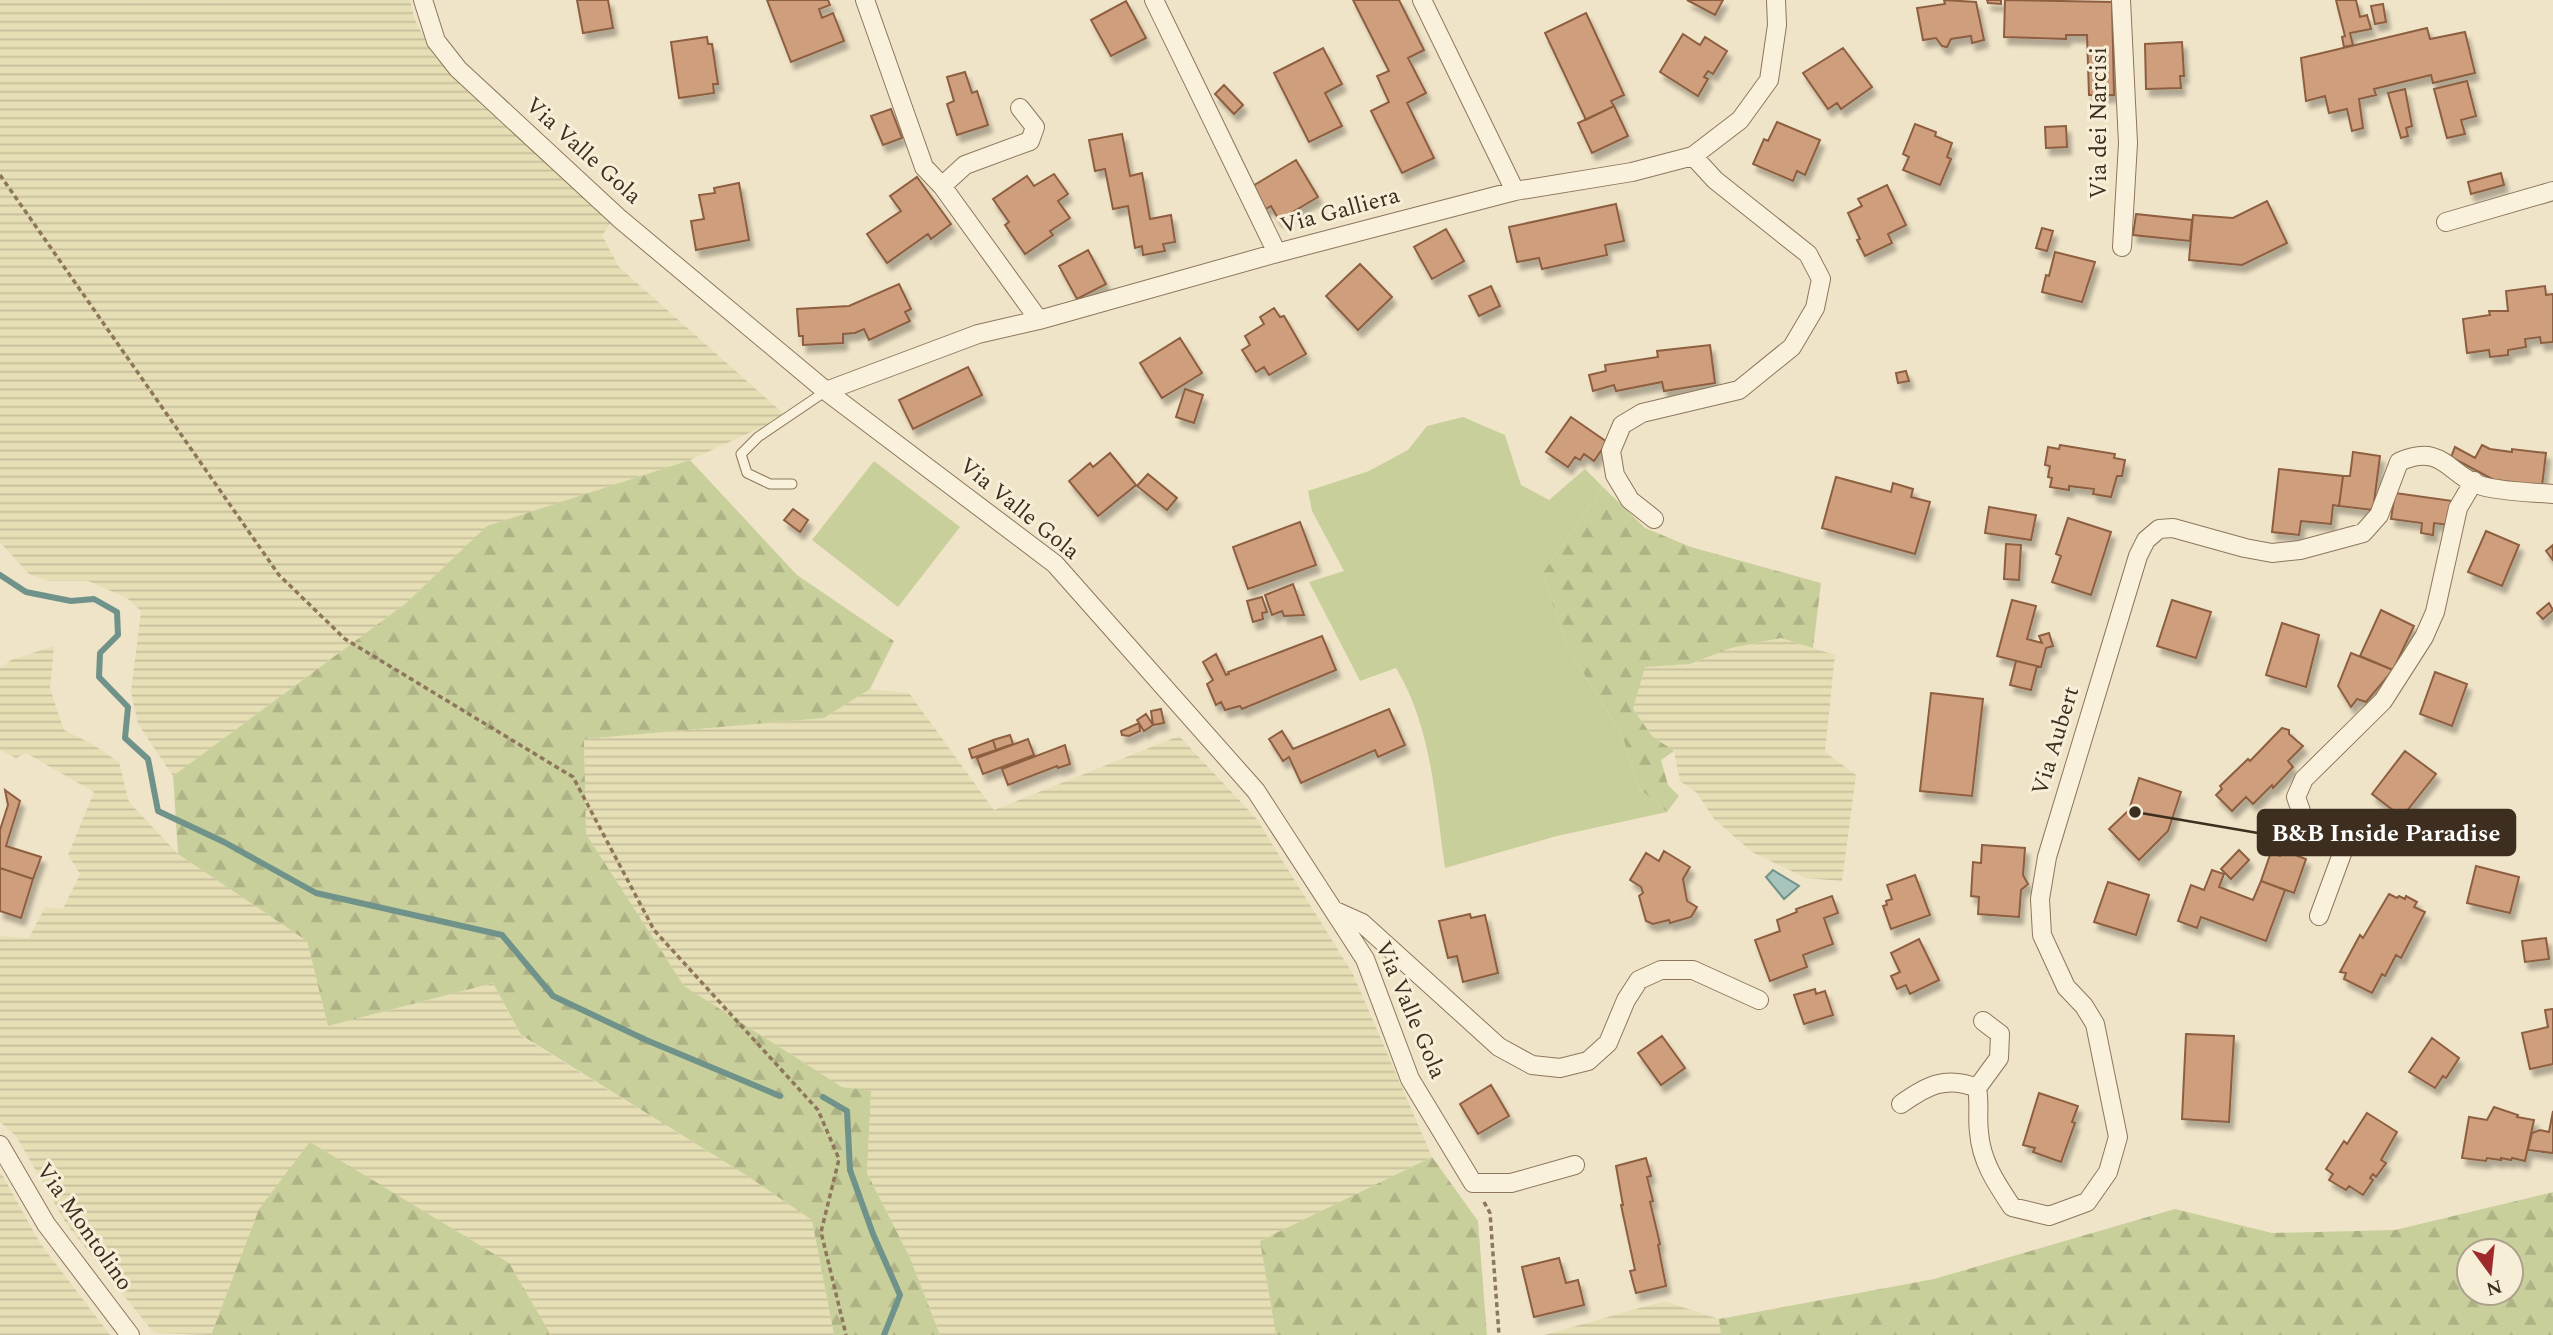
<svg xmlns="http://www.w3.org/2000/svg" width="2553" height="1335" viewBox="0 0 2553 1335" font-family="Spectral,serif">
	<defs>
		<pattern id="farmland-rules" width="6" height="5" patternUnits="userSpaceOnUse" patternTransform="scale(1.75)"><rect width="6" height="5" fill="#e6deb5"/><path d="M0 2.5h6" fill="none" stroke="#c6bf9b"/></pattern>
		<pattern id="forest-firs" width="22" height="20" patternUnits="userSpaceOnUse" patternTransform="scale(1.75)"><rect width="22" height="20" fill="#c9cf9b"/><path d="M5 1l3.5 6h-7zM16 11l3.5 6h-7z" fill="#aeb285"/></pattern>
		<filter id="shadow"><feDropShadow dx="4" dy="7" stdDeviation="2" flood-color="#0004"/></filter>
	</defs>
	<rect width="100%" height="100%" fill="#f0e4c8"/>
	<path fill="url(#farmland-rules)" d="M0,0H410L414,18L433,55L611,223L602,235L619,267L784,414L773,422L690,460L487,526L405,604L173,776L138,724L131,692L141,611L127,598L88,581H49L29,574L0,542Z
		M1781,638L1835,655L1825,752L1856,775L1842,881L1806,878L1752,852L1714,819L1697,793L1680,781L1674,751L1652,736L1633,709L1645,666L1690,664L1731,648Z
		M54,646L50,689L64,730L92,744L119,762L129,802L178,854L307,941L328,1026L493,983L521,1036L746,1175L812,1220L834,1335H551L509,1263L311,1143L259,1209L211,1335L154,1333L67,1225L16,1136L0,1122V936L29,938L45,907L63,909L80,874L68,855L94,792L26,753L16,758L0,750V668L11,660Z
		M870,689L909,693L994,810L1179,736L1256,818L1353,974L1432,1157L1260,1241L1276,1335H940L910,1258L867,1173L871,1092L842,1087L684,986L586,834L584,739L824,718Z
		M0,1171L40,1243L110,1335H0Z
		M1664,1301L1719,1319L1721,1335H1544Z"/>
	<path fill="#c9cf9b" d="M1463,417L1505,435L1521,485L1549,500L1585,469L1603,487L1542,574L1567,647L1622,735L1640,789L1667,812L1557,836L1445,868C1435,800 1432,728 1396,668L1360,681L1309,582L1344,571L1312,511L1308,491L1369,471L1408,450L1427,426Z
		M874,461L960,527L898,607L812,540Z"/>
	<path fill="url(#forest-firs)" fill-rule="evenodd" d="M690,460L797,575L894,641L870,689L824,718L584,739L586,834L684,986L842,1087L871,1091L867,1173L910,1258L940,1335H834L812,1220L746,1175L521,1035L493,983L328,1026L307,941L178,854L173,776L405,604L487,526Z
		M1603,487L1645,528L1691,547L1821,583L1813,648L1781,638L1731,648L1690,664L1645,667L1633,709L1652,736L1674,751L1661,760L1668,785L1679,796L1667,812L1640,789L1622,735L1567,647L1542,574Z
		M310,1142L509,1263L551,1335H211L259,1209Z
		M1432,1157L1478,1221L1487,1335H1276L1260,1241Z
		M2553,1192V1335H1721L1719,1319L1934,1279L2175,1209L2272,1233L2395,1230ZM2469,1251H2511V1293H2469Z"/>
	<path fill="#a9c4bc" stroke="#6f938a" stroke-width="2" d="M1773,870L1799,886L1784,899L1766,877Z"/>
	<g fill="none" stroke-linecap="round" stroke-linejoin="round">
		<path stroke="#6f938a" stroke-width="6" d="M0,575L26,592L71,601L94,599L117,612L118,635L100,653L99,677L128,707L125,738L148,759L158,811L224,842L316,893L502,935L553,996L646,1040L780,1096
			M823,1097L847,1111L850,1170L873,1234L900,1295L884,1335"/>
	</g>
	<path fill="#cf9f7d" stroke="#8d5f41" stroke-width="2" filter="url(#shadow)" d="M577,0H608L613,28L583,33Z
		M767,0H828L830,5L819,9L822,18L833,13L844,41L791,62Z
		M1353,0H1399L1424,50L1408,58L1426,93L1407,103L1434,158L1402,173L1371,111L1389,102L1377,76L1389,71Z
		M1687,0H1723L1715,15Z
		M1944,0L1976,2L1984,40L1972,43L1971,36L1951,39L1947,47L1942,46L1936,38L1923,40L1917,8L1945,4Z
		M1987,0H2001V4L1988,3Z
		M2005,0L2112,2L2114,95H2089L2087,35H2066V39L2004,37Z
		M2336,0H2356L2360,17L2367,15L2371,29L2350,33L2353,45L2344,47L2342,37L2345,36Z
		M1126,1L1146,38L1111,56L1091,20Z
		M2383,4L2386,22L2375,24L2371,6Z
		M1586,13L1624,95L1611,101L1614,106L1586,120L1545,33Z
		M2427,28L2430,39L2465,32L2475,73L2433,83L2431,75L2374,89L2376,95L2359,99L2363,128L2352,131L2347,109L2329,113L2325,96L2306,101L2301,58Z
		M1683,34L1700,45L1705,37L1727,51L1713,74L1708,71L1704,77L1708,79L1698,96L1660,72Z
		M707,37L708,44H712L718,84H713L714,93L679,98L671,42Z
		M2182,42L2184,76H2180L2181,88L2146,89L2145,44Z
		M1323,48L1342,84L1325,93L1342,126L1309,142L1274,73Z
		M1843,48L1872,87L1841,109L1837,103L1828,109L1803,73Z
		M965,72L972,93L977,91L988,125L957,135L947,104L954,101L947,77Z
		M2467,81L2476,116L2461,120L2465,134L2447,138L2434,89Z
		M1224,85L1243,105L1234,114L1215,94Z
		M2405,89L2412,126L2406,128L2408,136L2401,138L2388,93Z
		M1614,106L1628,136L1592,153L1578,123Z
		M891,109L902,138L883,145L871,116Z
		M1777,122L1820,140L1805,175L1797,171L1793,181L1753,164L1764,139L1768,141Z
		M1915,124L1936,132L1935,136L1952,143L1947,157L1951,159L1940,185L1903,170L1909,157L1903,154Z
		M2066,126L2067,147L2046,148L2045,127Z
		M1122,134L1130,176L1142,173L1150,219L1171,215L1175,242L1163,244L1165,251L1143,255L1142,246L1135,248L1128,206L1113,209L1105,169L1095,171L1089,140Z
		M1296,160L1318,197L1279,220L1271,206L1264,210L1251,187Z
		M2501,173L2504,185L2471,194L2468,182Z
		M1054,174L1068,194L1058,201L1070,218L1050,231L1053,235L1025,254L1005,225L1009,222L993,199L1027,176L1034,186Z
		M917,177L951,224L931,239L928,234L887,263L867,234L901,211L890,196Z
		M739,183L749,240L696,250L691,221L704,219L699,195L715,193L714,188Z
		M1887,185L1906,225L1888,234L1892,243L1865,256L1857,240L1860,239L1848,213L1862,206L1858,199Z
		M2267,201L2287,243L2242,265L2189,260L2193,215L2233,218Z
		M1616,204L1624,241L1605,245L1607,255L1542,269L1539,258L1517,262L1509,227Z
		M2136,214L2192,220L2190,241L2133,235Z
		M2042,228L2053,231L2047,251L2036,248Z
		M1446,229L1464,261L1432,279L1414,247Z
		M1088,250L1106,284L1077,299L1059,266Z
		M2055,252L2095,262L2082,302L2042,292L2046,275L2049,276Z
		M1360,264L1392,297L1358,330L1326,296Z
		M899,284L911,309L905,312L910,321L869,340L864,329L855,333L843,334V343L803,345V336H799L797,309L849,306Z
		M1491,286L1500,306L1479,316L1469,296Z
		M2545,286L2546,295L2553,294V342L2541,343L2540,337L2525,339L2526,347L2508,350V355L2490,357L2489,350L2467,353L2463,319L2490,315L2489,311H2508L2506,291Z
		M1274,308L1280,317L1284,316L1306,354L1269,375L1264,367L1256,372L1242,350L1250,345L1245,336L1264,324L1260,317Z
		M1180,338L1202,373L1162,398L1140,363Z
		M1710,345L1715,383L1664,391L1662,382L1616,391L1614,385L1593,391L1589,375L1606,371L1605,365L1658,357L1657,351Z
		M968,367L982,395L913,429L899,400Z
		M1906,371L1909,381L1898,383L1896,373Z
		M1185,389L1203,395L1194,423L1176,417Z
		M1571,417L1607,442L1594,461L1584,454L1580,460L1575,457L1568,467L1546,452Z
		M2060,445L2115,454L2114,458L2125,460L2122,476H2117L2111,497L2093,494L2094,489L2069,486V490L2050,487L2052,478L2048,477L2050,466L2045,465L2048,447L2059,449Z
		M2482,445L2490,449L2512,452V449L2546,453L2542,486L2494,480L2451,457L2455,447L2475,458Z
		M2353,452L2380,456L2373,510L2339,506L2343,476H2350Z
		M1110,453L1136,485L1098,516L1069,481L1090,463L1093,467Z
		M2279,469L2343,476L2339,506L2333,505L2331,524L2301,521L2299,535L2272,532Z
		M1148,474L1177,498L1167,510L1137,486Z
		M1836,477L1891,492L1893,483L1913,489L1911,497L1930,502L1915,554L1822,528Z
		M2395,493L2453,501L2450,525L2434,523L2433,535L2421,533L2422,523L2391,519Z
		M1989,507L2036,515L2031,540L1985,533Z
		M793,509L808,520L800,532L784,520Z
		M2068,518L2111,532L2091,595L2052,582L2061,556L2056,554Z
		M1300,522L1316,565L1248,589L1233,547Z
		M2486,531L2519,545L2502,586L2468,572Z
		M2006,544L2021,545L2019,580L2004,579Z
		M2553,545V560L2546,551Z
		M1293,584L1304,615L1284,616L1282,611L1272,615L1265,595Z
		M1262,597L1267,612L1262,613L1263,619L1253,622L1247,601Z
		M2012,600L2036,606L2027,639L2042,643L2039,636L2049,633L2053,646L2046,648L2041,667L1997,656Z
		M2172,600L2211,612L2196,658L2157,646Z
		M2549,603L2553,610L2543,619L2537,613Z
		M2381,610L2414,626L2393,670L2360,656Z
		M2282,623L2319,635L2306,687L2266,675Z
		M1322,636L1336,670L1242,709L1240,706L1225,710L1221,702L1216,705L1207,684L1213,680L1203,662L1216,654L1226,675L1229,674L1228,672Z
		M2351,653L2393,670L2366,702L2357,699L2351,707L2338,686Z
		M2016,661L2037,666L2031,690L2010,685Z
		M2435,672L2467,684L2452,726L2420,714Z
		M1931,693L1983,699L1972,796L1920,791Z
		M1161,709L1164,723L1153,725L1151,711Z
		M1389,709L1405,745L1378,757L1375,750L1301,783L1289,757L1283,761L1269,739L1282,731L1293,749Z
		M1146,714L1153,725L1144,731L1137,720Z
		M1139,723L1140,731L1129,736L1122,735L1121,731Z
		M2282,728L2289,730V734L2303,746L2288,761L2293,767L2273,788L2272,785L2253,804L2246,797L2232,811L2216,795L2222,789L2220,786L2248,759L2250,761Z
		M1010,735L1013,744L996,750L993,740Z
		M1028,739L1034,755L983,774L977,758Z
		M993,740L996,750L972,758L969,749Z
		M1065,745L1070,764L1058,768L1057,766L1008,785L1002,769Z
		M2405,751L2436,774L2402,817L2372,794Z
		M2139,778L2181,792L2168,831L2139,860L2109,829L2129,810Z
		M5,790L20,801L6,846L41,857L33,879L0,868V830L8,805Z
		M1982,845L2025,848L2023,875L2028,884L2021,890L2019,917L1978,914L1979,897L1971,896L1973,862L1981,863Z
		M2239,850L2249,860L2231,879L2221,869Z
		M2282,850L2306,859L2294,893L2261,881L2271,852L2280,856Z
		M1664,851L1690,867L1683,879L1687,901L1697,907L1691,917L1670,923L1669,920L1653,924L1646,921L1639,896L1643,893L1641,887L1630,880L1646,853L1659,861Z
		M2476,866L2519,877L2510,913L2467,903Z
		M0,868L33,879L21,918L0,911Z
		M2212,870L2224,874L2219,887L2253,900L2261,881L2285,890L2266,941L2201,917L2197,928L2178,921L2191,885L2204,890Z
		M1915,875L1930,915L1891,929L1883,906L1887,905L1886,901L1892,899L1887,885Z
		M2108,882L2149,895L2136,935L2094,922Z
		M2389,894L2397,898L2399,896L2405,899L2406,896L2417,902L2414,907L2425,912L2401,958L2396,955L2385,976L2382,974L2372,993L2344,979L2346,973L2340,972L2360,935L2363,938Z
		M1832,896L1838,913L1824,918L1833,944L1803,955L1807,967L1770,981L1755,940L1780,931L1777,920L1797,912L1796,909Z
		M1470,914L1471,918L1485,915L1498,973L1463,982L1457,956L1448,958L1439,921Z
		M2546,938L2549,959L2525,962L2522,941Z
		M1919,939L1939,980L1910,994L1906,985L1897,989L1891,976L1900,972L1891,953Z
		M1815,989L1816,994L1825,991L1833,1015L1804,1024L1794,995Z
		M2553,1009V1064L2530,1069L2522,1033L2548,1027L2545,1010Z
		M2186,1034L2234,1036L2229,1122L2182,1119Z
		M1662,1036L1685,1068L1661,1085L1638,1053Z
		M2432,1038L2459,1058L2446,1078L2443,1076L2435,1088L2409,1072Z
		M1491,1085L1509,1116L1478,1134L1460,1104Z
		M2039,1093L2078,1106L2072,1122L2075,1123L2061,1162L2033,1152L2035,1148L2023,1145Z
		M2494,1107L2518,1115L2517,1117L2534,1120L2525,1161L2512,1158L2511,1160L2501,1158V1160L2487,1158L2486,1161L2462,1158L2469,1117L2487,1120Z
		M2553,1111V1153L2528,1150L2532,1133L2540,1130L2549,1132Z
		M2367,1113L2397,1132L2381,1160L2386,1163L2376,1177L2373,1174L2370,1178L2373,1180L2363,1195L2349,1186L2346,1190L2329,1180L2333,1174L2326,1169L2344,1141L2347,1144Z
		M1646,1158L1651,1176L1647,1177L1653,1201L1650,1202L1660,1244L1658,1245L1666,1286L1636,1293L1630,1271L1635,1270L1621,1205H1623L1616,1166Z
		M1559,1258L1566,1283L1578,1280L1584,1305L1534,1317L1522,1267Z"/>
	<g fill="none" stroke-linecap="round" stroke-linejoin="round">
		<g stroke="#8d765c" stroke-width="11">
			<path id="service" d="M792,484H770L747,473L741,454L758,437L826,391"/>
		</g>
		<g stroke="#8d765c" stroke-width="20">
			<path id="minor" d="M423,0L436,41L458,69L620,219L826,391L1055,564L1256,791L1365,959L1410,1079L1473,1183H1511L1575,1165
				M865,0L924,167L942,186L1039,320
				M1154,0L1277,253
				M1422,0L1515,191
				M2121,0L2128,143L2122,247
				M942,186L965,165L1030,141L1035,127L1020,108
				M2446,222L2553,191
				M826,391L978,334L1039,320L1277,253L1515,191L1632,172L1693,156L1740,120L1769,80L1777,25L1776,0
				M1654,519L1630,500L1615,475L1611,451L1622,425L1642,413L1739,390L1792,347L1815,308L1821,279L1808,254L1715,180L1693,156
				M2443,846L2350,832L2312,824L2302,814L2296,797L2304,779L2383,701L2424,637L2435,612L2458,508L2474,481
				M1333,910L1362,923L1499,1047L1532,1065L1560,1068L1588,1061L1608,1043L1626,1000L1639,980L1661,970H1693L1759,1000
				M2319,916L2350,832
				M1977,1088L1999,1058L2000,1034L1983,1021
				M1901,1104C1926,1086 1946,1075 1977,1088C1980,1103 1977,1117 1979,1132C1981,1161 1996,1183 2012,1207L2049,1216L2087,1202L2108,1172L2118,1137L2095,1024L2084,1006L2066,987L2042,935L2040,899L2047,857L2138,556L2146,540L2159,529L2173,528L2245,548L2272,553L2300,550L2363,533L2379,515L2399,462C2444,442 2448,476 2482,486C2504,492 2531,492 2553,494
				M0,1145L46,1224L130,1335"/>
		</g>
		<path stroke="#8d765c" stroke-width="3.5" stroke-dasharray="5 3.5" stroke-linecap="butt" d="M0,175L279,575L345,639L573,777L654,930L818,1110L839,1159L821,1232L846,1335
			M1484,1202L1490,1213L1499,1335"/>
		<use href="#service" stroke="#faf1dc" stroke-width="9"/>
		<use href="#minor" stroke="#faf1dc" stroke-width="18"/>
	</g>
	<g text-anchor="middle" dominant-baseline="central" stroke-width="6" stroke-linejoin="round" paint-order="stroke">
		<g font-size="23" fill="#3d2e20" stroke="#f7eed8">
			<text transform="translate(2099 123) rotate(-90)">Via dei Narcisi</text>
			<text transform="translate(583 151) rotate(42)">Via Valle Gola</text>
			<text transform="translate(1340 211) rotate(-15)">Via Galliera</text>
			<text transform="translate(1019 509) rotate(39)">Via Valle Gola</text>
			<text transform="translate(2056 741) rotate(-73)">Via Aubert</text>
			<text transform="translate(1410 1010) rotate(67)">Via Valle Gola</text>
			<text transform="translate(84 1227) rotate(55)">Via Montolino</text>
		</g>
	</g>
	<path fill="none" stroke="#3d2e20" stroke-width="2.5" d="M2135 812L2258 833"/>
	<circle fill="#3d2e20" stroke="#f7eed8" stroke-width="2.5" cx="2135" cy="812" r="7"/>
	<rect fill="#3d2e20" stroke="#3d2e20" stroke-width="2.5" x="2258" y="810" width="257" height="45" rx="7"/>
	<g font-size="24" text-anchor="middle" font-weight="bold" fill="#fff">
		<text x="2386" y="841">B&amp;B Inside Paradise</text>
	</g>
	<g transform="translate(2490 1272) rotate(165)"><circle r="33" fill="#f7eed8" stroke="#ada18e" stroke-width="2"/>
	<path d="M0-5L12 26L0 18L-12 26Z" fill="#9e2a2b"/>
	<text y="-10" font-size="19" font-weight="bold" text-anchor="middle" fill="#3d2e20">N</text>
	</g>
</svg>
